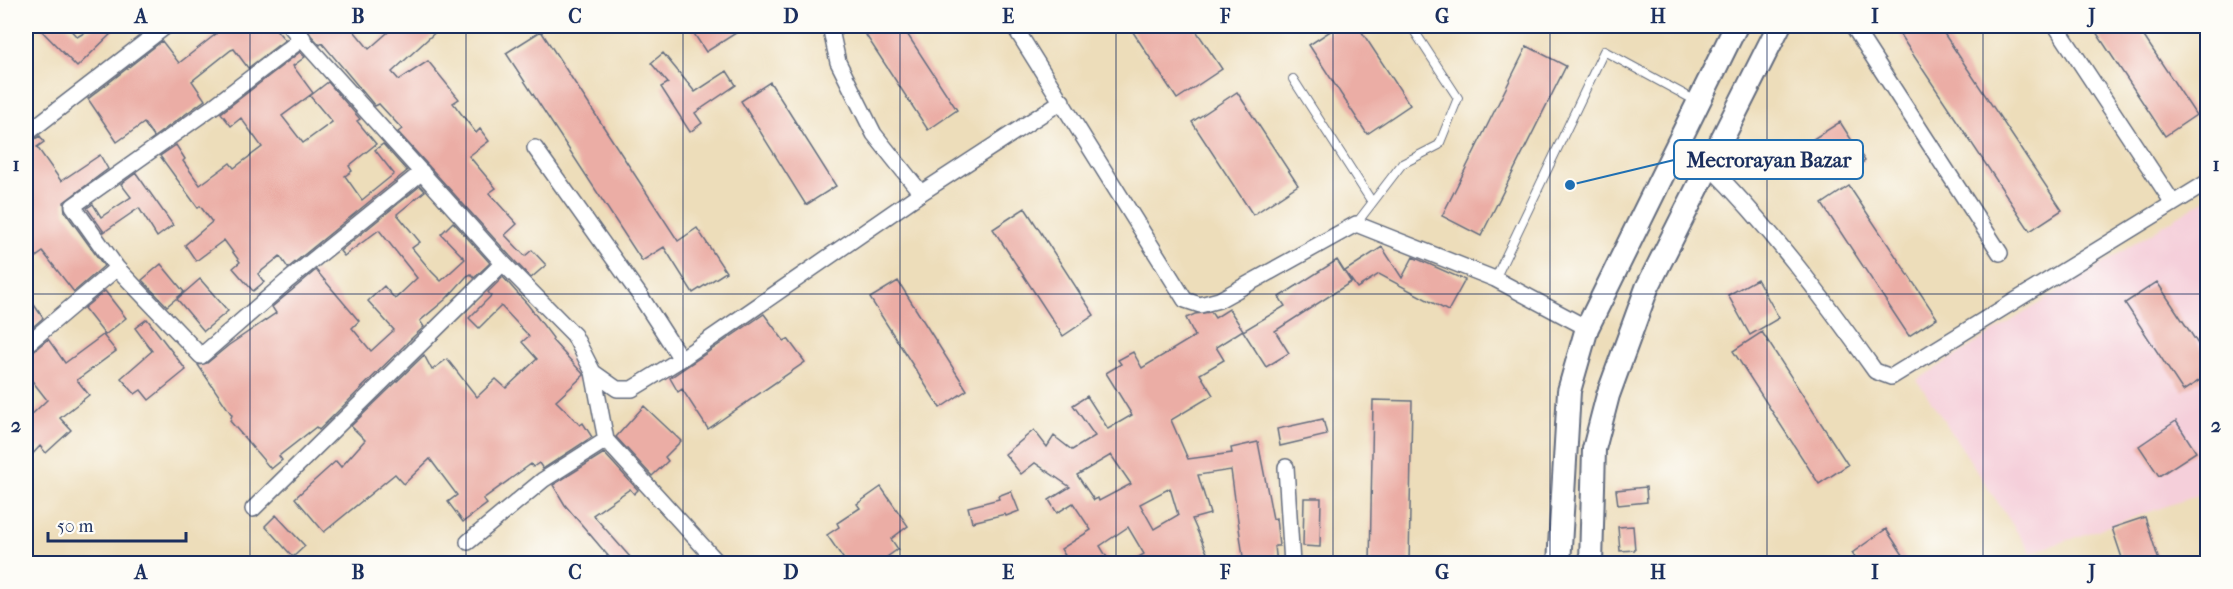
<svg xmlns="http://www.w3.org/2000/svg" width="2233" height="589" viewBox="0 0 2233 589" font-family="'IM FELL French Canon',serif">
	<rect width="100%" height="100%" fill="#fdfcf7"/>
	<filter id="ink" filterUnits="userSpaceOnUse"><feTurbulence type="fractalNoise" baseFrequency=".0167" numOctaves="2"/><feDisplacementMap in="SourceGraphic" scale="12" xChannelSelector="R" yChannelSelector="G"/><feConvolveMatrix kernelMatrix="1 2 1 2 8 2 1 2 1" color-interpolation-filters="sRGB"/></filter>
	<filter id="wash" filterUnits="userSpaceOnUse"><feTurbulence type="fractalNoise" baseFrequency=".008" numOctaves="4" result="noise"/><feDisplacementMap in="SourceGraphic" scale="24" xChannelSelector="R" yChannelSelector="G"/><feGaussianBlur stdDeviation="1.35" result="paint"/><feColorMatrix in="noise" values="0 0 0 0 0 0 0 0 0 0 0 0 0 0 0 0 0 1.4 0 .05"/><feComposite in="paint" operator="in"/></filter>
	<g filter="url(#wash)">
		<rect width="100%" height="100%" fill="#edddba"/>
		<path fill="#f5cfda" d="M2207,198V492L2031,553L1917,380Z"/>
		<g id="blocks">
			<path fill="#ebada5" fill-rule="evenodd" d="M37,26H67L77,37L96,26H119L77,67Z
				M209,26H273L285,40L248,68L234,49L231,50L192,81L205,100L154,137L144,123L117,142L88,99L162,41L179,63L216,34Z
				M309,26H350L369,49L395,26H442L392,72L399,80L428,61L459,99L453,103L476,133L480,129L489,141L469,156L496,188L489,193L517,224L505,235L525,256L532,250L546,265L531,278L510,256L398,132L402,129L379,104L375,106L322,43L320,45L305,29Z
				M689,26H747L706,52Z
				M860,26H902L957,110L928,130Z
				M1129,26H1193L1222,69L1177,99Z
				M1338,26H1358L1410,105L1367,134L1309,45Z
				M1915,26H1939L2062,210L2030,231L1900,35Z
				M2092,26H2137L2196,115L2165,136Z
				M541,31L678,241L697,228L726,272L693,293L664,247L642,261L506,53Z
				M1527,46L1566,66L1481,236L1442,216Z
				M300,52L305,57L293,66L313,93L282,116L303,143L332,122L310,96L328,82L360,119L357,121L376,144L349,166L352,171L345,176L362,200L394,174L375,150L383,144L407,171L288,268L280,256L258,274L264,282L253,291L233,268L240,262L224,240L196,261L185,245L212,222L200,206L198,208L160,156L176,145L185,159L183,161L200,185L230,163L234,168L262,147L241,118L231,126L221,113Z
				M663,53L695,92L727,71L736,85L695,113L702,123L690,132L661,87L668,83L651,63Z
				M770,82L836,186L806,205L741,101Z
				M1237,92L1298,185L1253,215L1192,122Z
				M1840,122L1865,161L1835,180L1810,141Z
				M40,136L44,142L37,147L61,181L100,155L108,169L64,202L65,212L104,266L74,292L43,252L26,264V144Z
				M136,173L173,225L157,237L139,208L104,232L87,208L93,204L101,217L131,197L121,184Z
				M420,186L425,191L397,214L420,242L412,248L432,272L441,281L465,259L441,234L453,222L490,263L474,278L471,274L467,276L446,299L420,321L424,327L413,337L319,430L316,427L279,456L282,460L271,469L230,421L232,415L198,365L207,363L229,345L276,313L272,307L316,270L359,321L352,328L371,351L394,330L368,301L384,286L395,299L417,278L379,230L344,256L340,251Z
				M1849,186L1937,318L1909,336L1822,204Z
				M1025,208L1094,315L1063,336L993,229Z
				M1382,247L1402,278L1413,257L1465,280L1448,311L1379,274L1357,288L1345,271Z
				M1337,260L1351,282L1275,331L1289,353L1266,367L1243,331L1285,306L1279,297Z
				M161,264L184,292L167,306L142,280Z
				M503,277L528,305L553,338L552,340L584,375L556,401L580,425L583,423L592,437L543,469L539,463L533,467L531,464L483,499L487,504L463,522L448,502L457,495L430,459L404,484L395,474L324,532L295,498L336,461L341,467L365,440L351,426L424,355L432,370L447,359L477,397L496,379L506,388L537,359L522,342L529,336L501,306L479,328L469,318L491,296L488,292Z
				M200,279L228,311L204,331L177,299Z
				M1757,279L1779,318L1750,335L1728,295Z
				M898,281L967,390L940,408L870,298Z
				M2157,282L2208,359V375L2183,391L2125,303Z
				M105,291L126,318L105,335L84,308Z
				M26,293L43,318L26,333Z
				M1229,309L1243,330L1216,347L1224,360L1200,374L1213,395L1171,420L1188,459L1232,453L1231,448L1258,442L1273,519L1276,518L1279,546H1275L1277,564H1244L1231,470L1198,475L1210,514L1192,519L1212,564H1127L1144,554L1128,527L1100,546L1111,564H1070L1061,549L1091,530L1073,503L1057,513L1049,500L1070,487L1035,463L1021,474L1005,454L1034,430L1047,447L1054,436L1072,450L1095,436L1073,405L1087,396L1108,429L1132,415L1106,373L1121,364L1118,360L1133,352L1142,368L1195,336L1186,318L1195,314L1211,312L1215,318ZM1111,455L1131,484L1099,501L1098,498L1094,500L1077,475ZM1170,488L1178,515L1154,529L1140,504Z
				M764,314L784,341L788,339L805,362L708,429L682,389L678,392L670,378Z
				M147,319L186,370L149,400L141,390L135,394L121,378L152,351L135,328Z
				M1762,332L1848,465L1819,484L1733,351Z
				M103,335L116,351L77,380L89,395L60,418L71,430L46,453L40,446L26,461V420L47,400L26,373V354L32,352L48,339L65,363Z
				M1373,400L1412,401L1409,564H1370Z
				M644,406L681,441L665,457L668,461L652,476L616,437Z
				M1323,419L1327,435L1280,446L1277,429Z
				M2176,421L2196,452L2159,476L2139,446Z
				M604,453L638,490L634,494L630,489L593,515L630,557L622,564H615L565,505L553,485Z
				M881,487L908,526L891,539L898,549L877,564H847L827,535L839,527L837,523L860,508L857,504Z
				M1646,487L1647,502L1618,505L1616,490Z
				M1011,491L1019,511L1006,516L1005,514L972,522L968,507L999,499L998,496Z
				M1304,498H1321L1320,547L1303,546Z
				M276,515L305,546L293,557L265,526Z
				M2145,517L2160,564H2124L2112,528Z
				M1633,526L1635,550L1620,551L1618,527Z
				M1886,529L1909,564H1859L1852,553Z"/>
		</g>
	</g>
	<g filter="url(#ink)">
		<use href="#blocks" fill-opacity="0" stroke="#646c7e" stroke-width="1.5"/>
		<g fill="none" stroke-linecap="round" stroke-linejoin="round">
			<g stroke="#646c7e" stroke-width="10">
				<path id="service" d="M1293,79L1372,202
					M1356,224L1402,164L1439,145L1458,98L1411,26
					M1495,279L1604,51L1696,101"/>
			</g>
			<g stroke="#646c7e" stroke-width="18">
				<path id="minor" d="M290,26L503,263L574,335L593,372L606,440L719,564
					M830,26L838,62L874,134L921,193
					M1014,26L1185,300L1200,305L1219,300L1356,224L1495,279L1587,328
					M1853,26L2000,253
					M2056,26L2173,203
					M303,38L214,106L73,206L117,268L201,356L286,282L422,172
					M26,134L166,26
					M535,148L641,297L681,359
					M1708,165C1771,228 1823,298 1875,371L1891,377L2208,182
					M26,345L117,268
					M593,372L617,389H632L681,359L921,193L1062,101
					M1286,467L1292,564
					M253,509L503,263
					M468,542L543,480L606,440"/>
			</g>
			<g stroke="#646c7e" stroke-width="26">
				<path id="primary" d="M1559,564L1569,391L1587,328L1736,26
					M1591,564L1594,449L1608,395L1647,288L1779,26"/>
			</g>
			<use href="#service" stroke="#fff" stroke-width="8"/>
			<use href="#minor" stroke="#fff" stroke-width="15"/>
			<use href="#primary" stroke="#fff" stroke-width="22"/>
		</g>
	</g>
	<path fill="none" stroke="#1b2f5e" stroke-width="1.5" stroke-opacity="0.55" d="M250,26V564M466,26V564M683,26V564M900,26V564M1116,26V564M1333,26V564M1550,26V564M1767,26V564M1983,26V564M26,294H2208"/>
	<path fill="none" stroke="#1f6fb2" stroke-width="2" d="M1570 185L1674 160"/>
	<circle fill="#1f6fb2" stroke="#fdfcf7" stroke-width="2" cx="1570" cy="185" r="6"/>
	<rect fill="#fdfcf7" stroke="#1f6fb2" stroke-width="2" x="1674" y="140" width="189" height="39" rx="6"/>
	<g font-size="21" text-anchor="middle" font-weight="bold" fill="#1b2f5e">
		<text x="1769" y="167">Mecrorayan Bazar</text>
	</g>
	<rect width="2233" height="589" fill="none" stroke="#fdfcf7" stroke-width="66"/>
	<path d="M48 532v9h138v-9" fill="none" stroke="#1b2f5e" stroke-width="3"/>
	<text x="57" y="532" font-size="18" fill="#1b2f5e" stroke="#fdfcf7" stroke-width="4.5" paint-order="stroke">50 m</text>
	<rect x="33" y="33" width="2167" height="523" fill="none" stroke="#1b2f5e" stroke-width="2"/>
	<g font-size="20" text-anchor="middle" font-weight="bold" fill="#1b2f5e">
		<text x="141" y="23">A</text>
		<text x="358" y="23">B</text>
		<text x="575" y="23">C</text>
		<text x="791" y="23">D</text>
		<text x="1008" y="23">E</text>
		<text x="1225" y="23">F</text>
		<text x="1442" y="23">G</text>
		<text x="1658" y="23">H</text>
		<text x="1875" y="23">I</text>
		<text x="2092" y="23">J</text>
		<text x="16" y="171">1</text>
		<text x="2216" y="171">1</text>
		<text x="16" y="432">2</text>
		<text x="2216" y="432">2</text>
		<text x="141" y="579">A</text>
		<text x="358" y="579">B</text>
		<text x="575" y="579">C</text>
		<text x="791" y="579">D</text>
		<text x="1008" y="579">E</text>
		<text x="1225" y="579">F</text>
		<text x="1442" y="579">G</text>
		<text x="1658" y="579">H</text>
		<text x="1875" y="579">I</text>
		<text x="2092" y="579">J</text>
	</g>
</svg>
